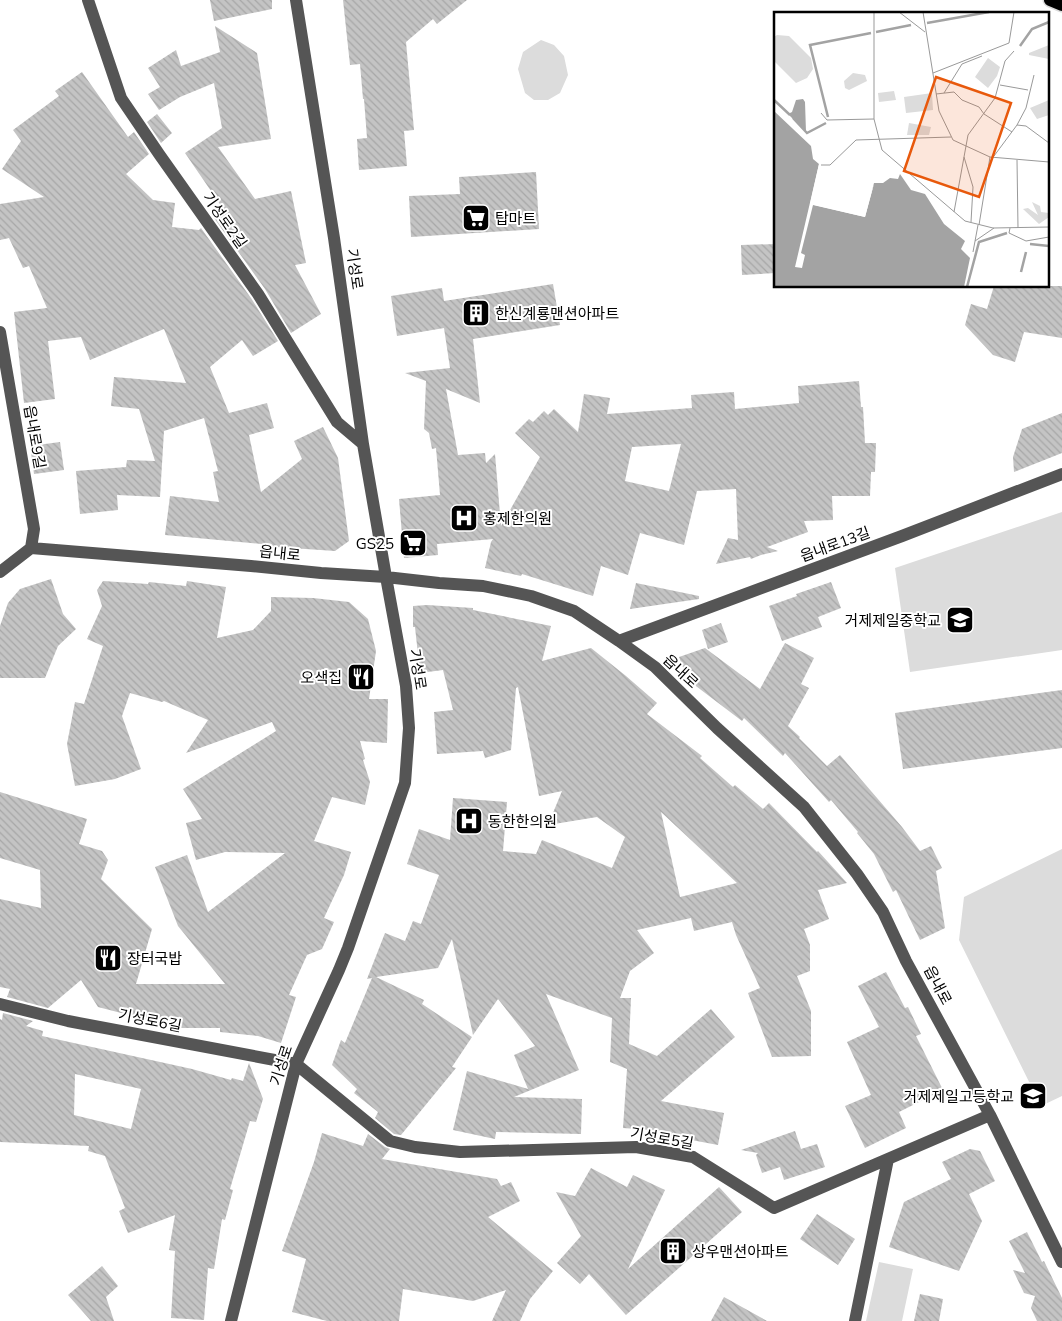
<svg xmlns="http://www.w3.org/2000/svg" width="1062" height="1321" viewBox="0 0 1062 1321" font-family="Mulish,'Noto Sans KR',sans-serif">
	<defs>
		<pattern id="building-back-hatch" width="6" height="6" patternUnits="userSpaceOnUse" patternTransform="scale(1.25)"><rect width="6" height="6" fill="#c4c4c4"/><path d="M-1 5l2 2M0 0l6 6M5-1l2 2" fill="none" stroke="#a7a7a7"/></pattern>
	</defs>
	<rect width="100%" height="100%" fill="#fff"/>
	<path fill="#dcdcdc" d="M541,40L554,45L564,56L568,75L560,93L548,100H534L525,93L518,69L523,52Z
		M1062,512V650L910,672L895,568Z
		M1062,849V1096L1041,1106L959,940L964,897Z
		M879,1262L913,1269L902,1321H866Z"/>
	<path fill="url(#building-back-hatch)" fill-rule="evenodd" d="M210,0H272V9L214,21Z
		M343,0H467L437,24L433,19L406,42L414,130L404,131L407,166L359,170L357,139L367,138L364,99H363L360,64L350,65Z
		M215,26L257,53L271,139L218,147L255,199L291,191L306,263L295,265L321,314L291,333L265,289L214,218L224,210L185,153L222,128L214,83L180,97L159,110L148,94L160,87L148,68L176,50L181,66L220,52Z
		M82,72L128,137L134,132L149,154L126,174L153,200L175,203L172,227L199,230L201,228L251,298L278,341L253,356L242,340L210,367L229,413L267,403L274,428L249,435L261,492L302,459L294,441L323,427L338,458L349,541L335,551L262,546V544L165,535L170,496L219,502L213,472L218,471L204,418L164,431L160,497L117,495L118,510L80,514L76,471L126,467L127,460L155,461L139,409L111,406L114,377L186,383L164,329L90,360L81,337L48,341L55,399L24,403L14,312L47,308L29,266L23,268L9,238L0,240V204L44,197L2,169L21,141L13,130L59,96L55,91Z
		M157,114L172,133L161,143L147,122Z
		M536,172L539,229L411,237L409,196L460,194L459,177Z
		M776,244V273L742,275L741,245Z
		M553,284L560,325L473,339L480,403L446,389L458,455L485,453L486,463L495,454L501,526L540,457L515,433L529,419L533,422L544,411L548,415L554,409L578,432L584,394L610,398L607,414L692,408L691,395L734,392L735,409L799,403L798,386L859,381L861,407H863L865,443H876L875,472H871L870,496H832L833,520L804,521L808,532L767,547L778,551L761,555L751,559L750,557L716,564L728,538L738,540L736,489L697,491L684,545L640,533L628,575L601,566L593,596L522,574L521,576L485,568L491,542L493,539L437,544L438,555L404,558L399,499L440,495L436,448L432,449L429,433L424,429L426,381L405,373L450,368L444,328L397,336L391,296L442,288L444,301ZM681,444L669,491L625,481L632,447Z
		M994,286H1062V338L1024,332L1015,362L993,355L965,325L971,304L987,309Z
		M1062,413V453L1014,472L1013,457L1022,429Z
		M60,442L64,470L34,474L30,446Z
		M51,579L63,614L76,629L58,646L45,678H0V626L8,603L20,589Z
		M103,581L148,584L149,582L186,586L187,581L226,587L217,638L253,630L271,611V597L313,598L349,602L368,619L376,651L369,699H388L387,743L360,741L365,759L363,760L370,782L365,805L332,797L314,841L351,852L344,875L324,918L334,922L322,949L307,955L289,995L296,997L281,1043L258,1036L220,1032V1028H179L98,1007L81,980L48,1008L7,997L10,989L0,987V899L41,908L40,870L0,858V792L87,819L79,844L102,851L108,860L101,879L152,929L136,984H225L178,926L155,867L187,855L208,912L285,853L225,852L196,860L186,823L202,819L183,789L276,731L272,722L186,753L208,720L164,701L162,702L130,693L122,716L141,769L115,779L75,786L67,744L75,702L84,704L103,646L87,639L102,606L97,590Z
		M831,582L841,608L818,617L822,627L782,641L769,606L797,596L796,594Z
		M636,583L699,596V599L630,609Z
		M427,605L473,608V610L551,626L542,661L591,648L626,676L657,703L647,714L702,756L700,758L733,787L735,785L763,809L769,803L817,852L818,851L847,883L818,890L829,919L804,929L810,945V971L797,976L811,1011V1056L772,1057L748,993L760,988L736,935L732,922L694,931L691,918L637,930L654,953L630,971L620,998H631L629,1044L657,1056L711,1009L735,1037L661,1101L724,1113L718,1145L665,1135L666,1131L623,1128L627,1069L610,1062L612,1018L546,994L579,1070L514,1097L582,1099L581,1134L496,1132L495,1139L453,1130L467,1071L528,1089L514,1055L535,1046L498,999L473,1035L452,939L438,968L376,977L424,1000L422,1004L472,1037L452,1067L456,1068L401,1135L394,1134L375,1118L378,1112L354,1093L357,1089L332,1065L341,1040L345,1043L372,978L367,979L385,933L405,941L413,921L421,924L439,875L407,864L419,829L450,840L453,798L507,802L503,851L536,854L542,840L612,868L625,837L597,817L548,825L562,791L539,796L518,687L516,688L511,750L485,758L483,751L437,754L434,712L453,710L443,670L420,673L415,627H413V606ZM661,812L737,883L680,897Z
		M721,623L728,642L708,649L702,630Z
		M785,643L814,658L801,684L809,688L788,726L800,737L799,738L827,766L840,755L902,827L920,851L931,846L942,868L936,871L945,928L920,940L896,890L893,892L874,854L857,833L858,832L831,800L829,802L785,753L783,756L744,718L742,721L688,680L679,657L705,648L760,689Z
		M1062,690V748L903,769L895,713Z
		M886,972L905,1008L908,1007L921,1034L916,1036L943,1090L899,1112L906,1128L865,1148L845,1106L871,1095L847,1042L879,1027L858,986Z
		M3,1013L33,1021L26,1026L43,1031L42,1036L192,1069L231,1080L232,1078L243,1081L249,1063L263,1099L256,1122L250,1121L230,1189L233,1190L225,1220L222,1219L214,1269L208,1268L204,1320L171,1318L175,1251L169,1250L175,1215L128,1233L119,1211L125,1208L105,1156L88,1151L89,1146L0,1142V1019L2,1020ZM75,1074L141,1089L131,1129L74,1115Z
		M795,1131L801,1149L817,1144L825,1167L784,1180L780,1167L762,1173L756,1155L758,1153L741,1150Z
		M322,1133L363,1146L368,1134L385,1147L390,1149L382,1159L497,1179L501,1186L511,1182L520,1201L488,1217L553,1271L530,1299L520,1321H492L506,1290L473,1301L403,1289L399,1321H327L292,1312L306,1259L282,1251L314,1162Z
		M970,1149L980,1151L995,1181L969,1194L982,1221L959,1271L889,1247L904,1202L951,1179L942,1162Z
		M591,1168L627,1187L633,1175L665,1190L628,1269L719,1187L742,1212L626,1315L589,1274L580,1284L557,1263L581,1236L556,1192L575,1196Z
		M817,1214L855,1239L838,1265L800,1239Z
		M1027,1232L1042,1262L1044,1261L1062,1298V1321H1037L1031,1308L1035,1296L1024,1293L1013,1270L1025,1273L1009,1241Z
		M102,1266L118,1286L106,1297L114,1321H91L68,1295Z
		M920,1294L943,1299L939,1321H914Z
		M724,1297L767,1321H711Z"/>
	<g fill="none" stroke-linecap="round" stroke-linejoin="round">
		<g stroke="#dbdbdb" stroke-width="15">
			<path id="major" d="M1050,0L1062,5"/>
		</g>
		<path stroke="#555" stroke-width="12" d="M88,0L121,98L159,154L258,294L337,422L363,444
			M0,332L34,529L31,548
			M0,572L31,548L251,566L321,573L386,577L439,583L483,586L531,596L574,611L619,641L655,667L717,728L804,807L857,874L883,912L906,961L990,1115L1062,1262
			M619,641L902,536L1062,474
			M0,1004L68,1021L296,1064L390,1141L415,1147L460,1152L636,1147L693,1157L774,1208L990,1115
			M231,1321L296,1064L339,970L348,948L405,783L409,728L406,686L386,577L363,444L334,238L296,0
			M855,1321L888,1159"/>
		<use href="#major" stroke="#000" stroke-width="12"/>
	</g>
	<defs>
		<g id="supermarket-square" transform="scale(1.4375)"><rect x="-9" y="-9" width="18" height="18" rx="4" fill="#000" stroke="#fff"/><path d="M-6-5.5h2.5l.6 2H6L4.5 2H-2.5L-4.4-4H-6ZM-1.5 3.2a1.3 1.3 0 1 0 .1 0ZM3 3.2a1.3 1.3 0 1 0 .1 0Z" fill="#fff"/></g>
		<g id="building-square" transform="scale(1.4375)"><rect x="-9" y="-9" width="18" height="18" rx="4" fill="#000" stroke="#fff"/><path d="M-4-6H4V6H1V3H-1V6H-4ZM-2.5-4.3h1.7v1.8h-1.7ZM.8-4.3h1.7v1.8H.8ZM-2.5-1h1.7V.8h-1.7ZM.8-1h1.7V.8H.8Z" fill="#fff"/></g>
		<g id="hospital-square" transform="scale(1.4375)"><rect x="-9" y="-9" width="18" height="18" rx="4" fill="#000" stroke="#fff"/><path d="M-5-5h3v3.5h4V-5h3V5h-3V1.5h-4V5h-3Z" fill="#fff"/></g>
		<g id="school-square" transform="scale(1.4375)"><rect x="-9" y="-9" width="18" height="18" rx="4" fill="#000" stroke="#fff"/><path d="M0-5L7-2L0 1L-7-2ZM-4 1L0 2.5L4 1V4Q0 6-4 4Z" fill="#fff"/></g>
		<g id="restaurant-square" transform="scale(1.4375)"><rect x="-9" y="-9" width="18" height="18" rx="4" fill="#000" stroke="#fff"/><path d="M-5-6h1v4h1v-4h1v4h1v-4h1v5L-1.5 .5V6h-2V.5L-5-1ZM5-6V6H3V1.5H1.5Q1.5-4 5-6Z" fill="#fff"/></g>
	</defs>
	<g fill-rule="evenodd">
		<use href="#supermarket-square" x="476" y="218"/>
		<use href="#building-square" x="476" y="313"/>
		<use href="#hospital-square" x="464" y="518"/>
		<use href="#supermarket-square" x="413" y="543"/>
		<use href="#school-square" x="960" y="620"/>
		<use href="#restaurant-square" x="361" y="677"/>
		<use href="#hospital-square" x="469" y="821"/>
		<use href="#restaurant-square" x="108" y="958"/>
		<use href="#school-square" x="1033" y="1096"/>
		<use href="#building-square" x="673" y="1251"/>
	</g>
	<g text-anchor="middle" dominant-baseline="central" stroke-width="4" stroke-linejoin="round" paint-order="stroke">
		<g font-size="15" fill="#000" stroke="#fff" text-anchor="start">
			<text x="495" y="218">탑마트</text>
			<text x="495" y="313">한신계룡맨션아파트</text>
			<text x="483" y="518">홍제한의원</text>
			<text x="394" y="543" text-anchor="end">GS25</text>
			<text x="941" y="620" text-anchor="end">거제제일중학교</text>
			<text x="342" y="677" text-anchor="end">오색집</text>
			<text x="488" y="821">동한한의원</text>
			<text x="127" y="958">장터국밥</text>
			<text x="1014" y="1096" text-anchor="end">거제제일고등학교</text>
			<text x="692" y="1251">상우맨션아파트</text>
		</g>
		<g font-size="15" fill="#000" stroke="#fff">
			<text transform="translate(225 220) rotate(55)">기성로2길</text>
			<text transform="translate(355 269) rotate(82)">기성로</text>
			<text transform="translate(35 437) rotate(80)">읍내로9길</text>
			<text transform="translate(835 544) rotate(-20)">읍내로13길</text>
			<text transform="translate(280 553) rotate(6)">읍내로</text>
			<text transform="translate(418 669) rotate(81)">기성로</text>
			<text transform="translate(681 671) rotate(43)">읍내로</text>
			<text transform="translate(938 985) rotate(62)">읍내로</text>
			<text transform="translate(150 1020) rotate(11)">기성로6길</text>
			<text transform="translate(281 1065) rotate(-72)">기성로</text>
			<text transform="translate(662 1138) rotate(10)">기성로5길</text>
		</g>
	</g>
	<g transform="translate(774 12)">
		<rect width="275" height="275" fill="#fff"/>
		<path d="M275,33V47L255,43V41ZM79,61L91,63L93,69L75,78L71,76L70,69ZM258,190L266,194L267,200L275,201V205L265,212L249,197L254,196L264,203Z" fill="#dcdcdc"/>
		<path d="M3,23L15,24L37,46L39,57L33,66L22,71L0,49V25ZM214,46L226,55L223,64L214,76L201,65ZM120,79L122,88L105,90L104,81ZM158,81L159,98L132,101L130,85ZM275,88V103L263,107L256,96ZM135,111L157,115L155,123H133Z" fill="#dcdcdc"/>
		<path d="M29,87L31,90L32,120L14,102L18,100L22,88ZM0,99L37,134L39,147L45,152L36,192L91,205L100,171H109L116,166L124,167L126,162L137,178L151,182L170,212L191,229L187,237L196,246L190,275H0Z" fill="#a3a3a3"/>
		<path d="M45,152L47,155L39,190L89,202L100,172L91,205L39,193L27,241L31,243L28,256L21,255Z" fill="#fff"/>
		<path fill="none" stroke="#a3a3a3" stroke-width="2.5" d="M153,11L215,0M102,20L137,13M246,34L258,17L275,10M0,88L16,103M54,105L36,33L97,21M19,106L33,121L52,111M256,232L275,234M247,260L252,240M193,275L205,230L233,221"/>
		<path fill="none" stroke="#999" stroke-width="1" d="M100,0V107L108,138L191,209L219,216L275,215M125,0L151,20M149,0L165,99L179,128L216,145L275,150M159,61L235,31L240,0M226,73L254,78M170,81L188,52L208,44M162,82L180,80L188,88L205,95L210,102L238,120M47,101L53,108L100,107M243,113L252,96L260,63M220,144L243,113L252,114L275,131M190,145L199,175L197,210M243,148L244,216M47,153H56L82,128L177,125M180,200L194,123L221,86L231,49L240,39M205,213L216,145M236,216L235,221L252,229L275,225M201,229L220,216M199,240L204,213"/>
		<path fill="#e8590c" fill-opacity="0.15" stroke="#e8590c" stroke-width="2.5" d="M162,65L237,91L205,185L130,159Z"/>
		<rect width="275" height="275" fill="none" stroke="#000" stroke-width="2.5"/>
	</g>
</svg>
